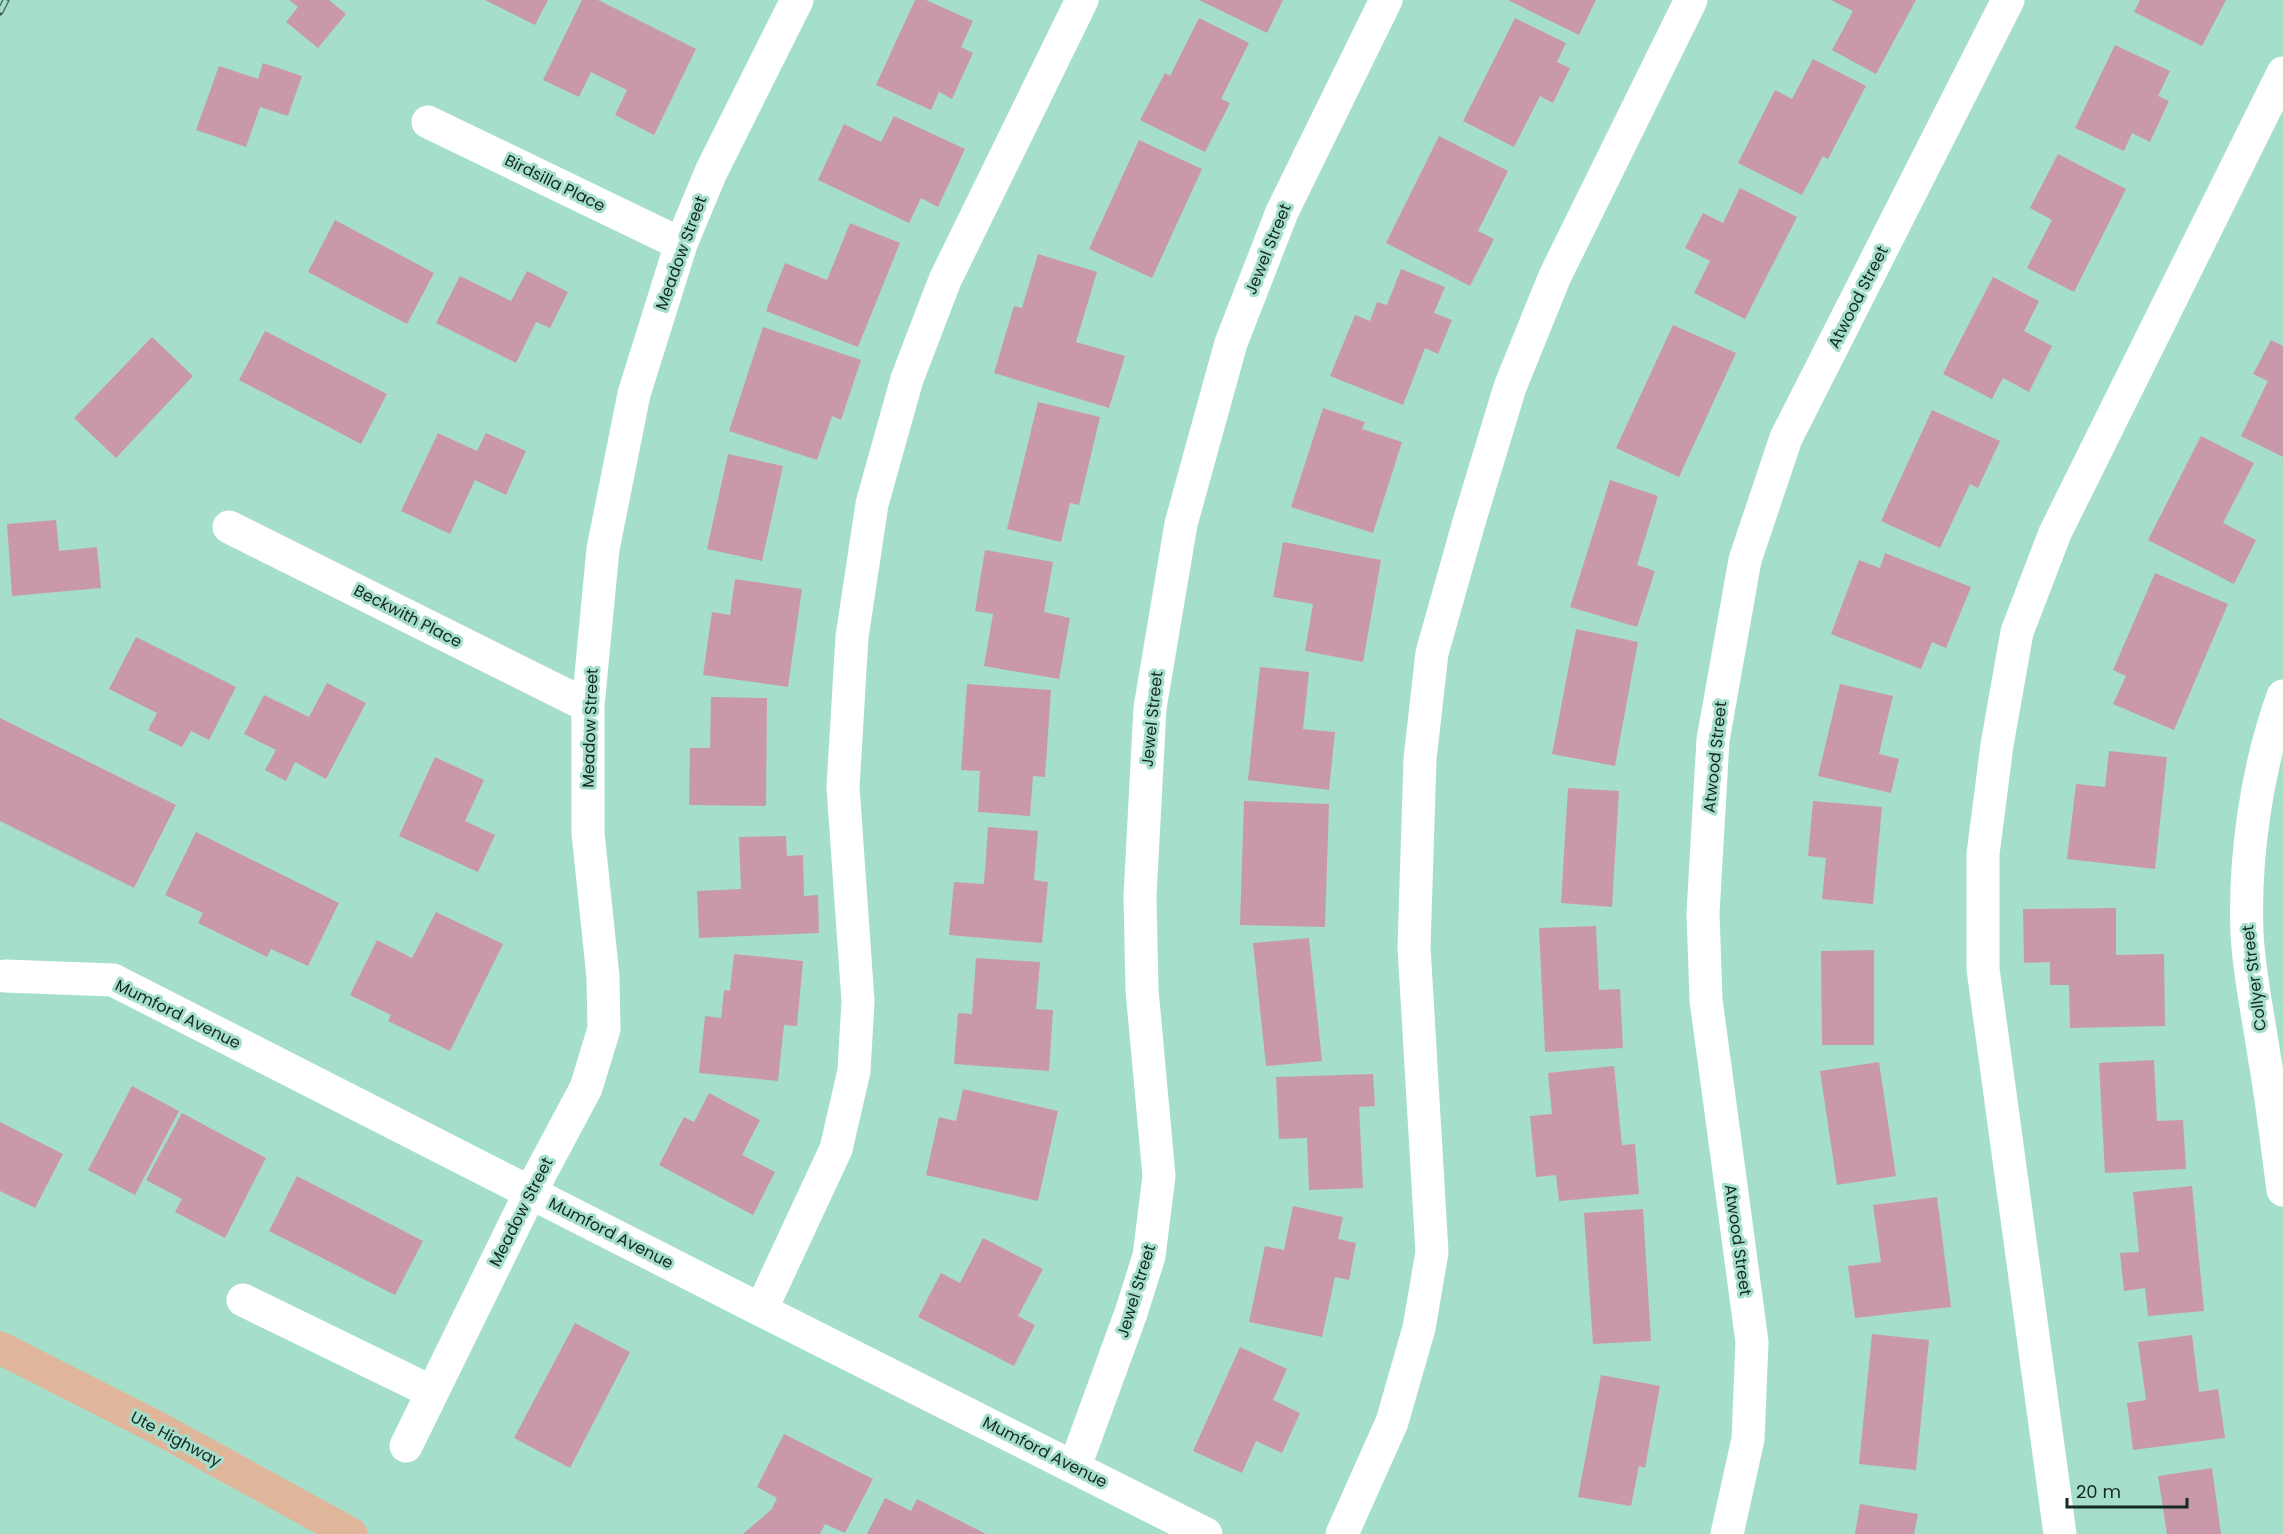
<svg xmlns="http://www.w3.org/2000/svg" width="2283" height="1534" viewBox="0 0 2283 1534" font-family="Poppins,sans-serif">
	<rect width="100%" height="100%" fill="#a6decc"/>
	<path fill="#c999ab" d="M289,0H329L346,14L318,48L286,22L298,7Z
		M485,0H548L535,25Z
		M582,0H598L696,49L654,135L615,115L627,90L591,72L579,97L543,80Z
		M915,0H926L973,21L961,47L973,53L952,99L939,92L931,110L876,85Z
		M1199,0H1283L1267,33Z
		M1508,0H1596L1579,35Z
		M1831,0H1916L1876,74L1832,50L1853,11Z
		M2140,0H2226L2202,46L2134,12Z
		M1199,18L1249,43L1221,99L1230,103L1205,152L1140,120L1165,73L1170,76Z
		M1515,18L1566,43L1557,62L1570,68L1553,103L1540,96L1514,147L1463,121Z
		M2115,45L2170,71L2158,96L2169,101L2150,142L2132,133L2124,151L2075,128Z
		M1813,59L1866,86L1828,159L1823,156L1802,195L1738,163L1775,90L1792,99Z
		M263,63L302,76L288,116L260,107L246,147L196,130L219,66L258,79Z
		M894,116L965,149L938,207L921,198L909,223L818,180L844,124L881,142Z
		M1439,136L1508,171L1478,231L1494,239L1470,286L1386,243Z
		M1139,140L1202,169L1152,278L1089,249Z
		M2058,154L2126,189L2074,292L2027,268L2052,220L2030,208Z
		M1740,188L1797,217L1745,319L1694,293L1710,261L1685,248L1703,213L1723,223Z
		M335,220L434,273L407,324L308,272Z
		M850,223L900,243L858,347L766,311L785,263L827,280Z
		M1038,254L1097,272L1076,342L1125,356L1109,408L994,373L1014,306L1022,308Z
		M1401,269L1445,287L1434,313L1452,320L1438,354L1425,348L1403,405L1330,376L1355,315L1370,321L1377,302L1387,305Z
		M527,271L568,292L550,328L536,322L516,363L436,323L460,276L511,301Z
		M1993,277L2039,301L2024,331L2052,346L2029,392L2003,378L1992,399L1943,374Z
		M1673,325L1736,353L1679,477L1616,448Z
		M763,327L861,360L841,420L832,416L817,460L729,431Z
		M265,331L387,394L361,444L239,380Z
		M152,337L193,376L116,458L74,418Z
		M2271,340L2283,346V457L2241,436L2268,381L2253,374Z
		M1038,402L1100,417L1079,505L1070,503L1061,542L1007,529Z
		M1323,408L1365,422L1362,429L1402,442L1373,533L1291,507Z
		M1932,410L2000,441L1978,488L1970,484L1940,548L1881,521Z
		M438,433L477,451L486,433L526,451L506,495L475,480L450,534L401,511Z
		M2201,436L2254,463L2223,523L2256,540L2234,584L2148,540Z
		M728,454L783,466L762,561L707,549Z
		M1610,480L1658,496L1637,565L1655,571L1637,627L1570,607Z
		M56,520L59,551L97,547L101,588L12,596L7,524Z
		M1283,542L1381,560L1363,662L1305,651L1313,604L1273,597Z
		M985,550L1053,562L1044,612L1070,618L1059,679L984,666L993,614L975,611Z
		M1885,553L1971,587L1946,648L1932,642L1921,669L1831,634L1859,560L1880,568Z
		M2155,573L2228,604L2174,730L2113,704L2126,676L2113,670Z
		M735,579L802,589L788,687L703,675L712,612L730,615Z
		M1576,629L1638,642L1615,766L1552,754Z
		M136,637L236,687L209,740L191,731L182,747L148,730L157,713L109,689Z
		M1260,667L1309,672L1303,729L1335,732L1329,790L1248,780Z
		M327,683L366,703L326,779L295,762L286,781L265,770L276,750L244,734L264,695L309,717Z
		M967,684L1051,690L1045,777L1033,776L1030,816L978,812L980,771L961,770Z
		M1840,684L1893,696L1879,754L1899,759L1891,793L1818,776Z
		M711,697L767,698L766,806L689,805L690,748H710Z
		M0,718L176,805L134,888L0,821Z
		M2109,751L2167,757L2155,869L2067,859L2076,784L2105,787Z
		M435,757L484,780L465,821L495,835L478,872L399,836Z
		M1568,788L1619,791L1612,907L1561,903Z
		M1244,801L1329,804L1325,927L1240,925Z
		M1813,801L1882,807L1873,904L1822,899L1826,858L1808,856Z
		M988,827L1038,831L1034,880L1048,882L1042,943L949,935L954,882L984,884Z
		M196,832L339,903L308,966L271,949L267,957L198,923L203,913L165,895Z
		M786,836L787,856L803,855L804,896L818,895L819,933L699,938L697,891L741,889L739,837Z
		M2116,908V955L2164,954L2165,1026L2070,1028L2069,985H2050V962L2024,963L2023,909Z
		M436,912L503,944L450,1051L388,1021L391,1015L350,995L377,940L412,958Z
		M1596,926L1599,990L1620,989L1623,1048L1545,1052L1539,928Z
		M1309,938L1322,1061L1266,1066L1253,943Z
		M1874,950V1045H1822L1821,951Z
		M734,954L803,961L797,1026L784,1025L778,1081L699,1073L705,1016L721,1018L724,990L730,991Z
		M976,958L1040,962L1036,1009L1053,1010L1049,1071L954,1064L958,1013L972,1014Z
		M2154,1060L2157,1121L2183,1120L2186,1169L2105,1173L2099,1063Z
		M1879,1062L1896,1176L1837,1185L1820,1071Z
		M1614,1066L1622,1145L1635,1144L1639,1194L1559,1201L1556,1175L1536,1177L1530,1116L1552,1114L1548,1073Z
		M1373,1074L1375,1106L1359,1107L1363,1188L1309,1190L1307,1138L1279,1139L1276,1077Z
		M132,1086L179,1111L135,1195L88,1170Z
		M963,1089L1058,1111L1038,1201L926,1175L939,1117L956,1121Z
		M709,1093L760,1120L742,1155L775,1172L753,1215L659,1165L684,1117L694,1122Z
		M182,1113L266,1158L225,1238L175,1212L182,1199L146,1180Z
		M0,1122L63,1154L35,1208L0,1191Z
		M297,1176L423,1241L395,1295L269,1231Z
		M2192,1186L2204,1311L2148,1316L2145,1288L2124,1291L2120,1253L2139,1252L2133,1192Z
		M1937,1197L1951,1307L1855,1318L1848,1266L1881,1262L1873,1205Z
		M1293,1206L1343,1217L1338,1239L1356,1243L1349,1280L1335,1277L1322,1337L1249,1322L1265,1246L1284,1250Z
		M1643,1209L1651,1341L1593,1344L1584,1213Z
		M983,1238L1043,1269L1018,1316L1035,1325L1014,1366L918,1317L941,1273L960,1283Z
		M575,1323L630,1352L570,1468L514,1438Z
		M1872,1334L1929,1340L1916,1470L1859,1464Z
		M2192,1335L2199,1392L2218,1389L2225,1438L2133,1450L2127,1403L2146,1400L2138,1342Z
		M1240,1347L1287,1369L1273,1400L1300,1413L1282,1453L1256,1441L1242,1473L1193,1451Z
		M1601,1375L1660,1386L1645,1468L1639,1466L1631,1506L1578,1497Z
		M784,1434L873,1479L845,1533L825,1524L820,1534H743L772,1509L777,1498L757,1487Z
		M2212,1468L2221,1534H2167L2158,1476Z
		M885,1498L911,1511L917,1499L986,1534H867Z
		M1860,1504L1918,1514L1914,1534H1855Z"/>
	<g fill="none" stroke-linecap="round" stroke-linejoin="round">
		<path stroke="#fff" stroke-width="33" d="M428,122L681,244
			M229,527L588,706
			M2283,696C2257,768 2244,856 2247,933C2249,974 2258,1014 2264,1055C2272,1100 2277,1145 2283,1190
			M5,976L113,980L761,1310L1206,1534
			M243,1300L432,1392
			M761,1310L836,1149L854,1071L858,1001L843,787L852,637L872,504L907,379L945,280L1082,0
			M406,1446L531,1191L586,1088L604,1029L603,977L588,833V706L603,549L634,394L681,244L711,172L797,0
			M1075,1466L1131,1313L1149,1256L1159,1176L1142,990L1140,896L1150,708L1181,524L1231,343L1282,212L1386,0
			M1342,1534L1392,1422L1419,1328L1432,1252L1414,947L1420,759L1432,653L1469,522L1510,387L1555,276L1691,0
			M1727,1534L1748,1439L1752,1342L1706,1000L1703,913L1713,740L1745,560L1786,438L2008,0
			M2060,1534L1983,969V854L1997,745L2017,632L2055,533L2283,73"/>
		<path stroke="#e0b69a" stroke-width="33" d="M0,1348L158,1428L351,1534"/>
		<g stroke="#416258" stroke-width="7">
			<path id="rail" d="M0,12L6,0"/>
		</g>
		<use href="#rail" stroke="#a6decc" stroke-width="4.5" stroke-dasharray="14" stroke-linecap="butt"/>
	</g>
	<g text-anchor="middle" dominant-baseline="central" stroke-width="6" stroke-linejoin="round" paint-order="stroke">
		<g font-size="16" fill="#132923" stroke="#a6decc">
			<text transform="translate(555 183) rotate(26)">Birdsilla Place</text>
			<text transform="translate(1268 249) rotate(-68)">Jewel Street</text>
			<text transform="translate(681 253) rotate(-70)">Meadow Street</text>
			<text transform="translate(1858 297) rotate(-63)">Atwood Street</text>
			<text transform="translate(408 616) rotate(27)">Beckwith Place</text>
			<text transform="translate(1152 719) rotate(-84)">Jewel Street</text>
			<text transform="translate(590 728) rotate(-88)">Meadow Street</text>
			<text transform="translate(1715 757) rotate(-84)">Atwood Street</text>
			<text transform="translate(2254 978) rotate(-97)">Collyer Street</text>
			<text transform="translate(178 1014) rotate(26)">Mumford Avenue</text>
			<text transform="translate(521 1212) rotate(-63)">Meadow Street</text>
			<text transform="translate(611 1233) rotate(27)">Mumford Avenue</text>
			<text transform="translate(1738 1240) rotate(82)">Atwood Street</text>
			<text transform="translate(1136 1291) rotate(-73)">Jewel Street</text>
			<text transform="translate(176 1439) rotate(28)">Ute Highway</text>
			<text transform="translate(1045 1452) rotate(27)">Mumford Avenue</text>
		</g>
	</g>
	<path d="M2067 1498v9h120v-9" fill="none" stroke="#132923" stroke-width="3"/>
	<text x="2076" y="1498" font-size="18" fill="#132923" stroke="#a6decc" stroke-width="4.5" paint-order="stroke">20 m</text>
</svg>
